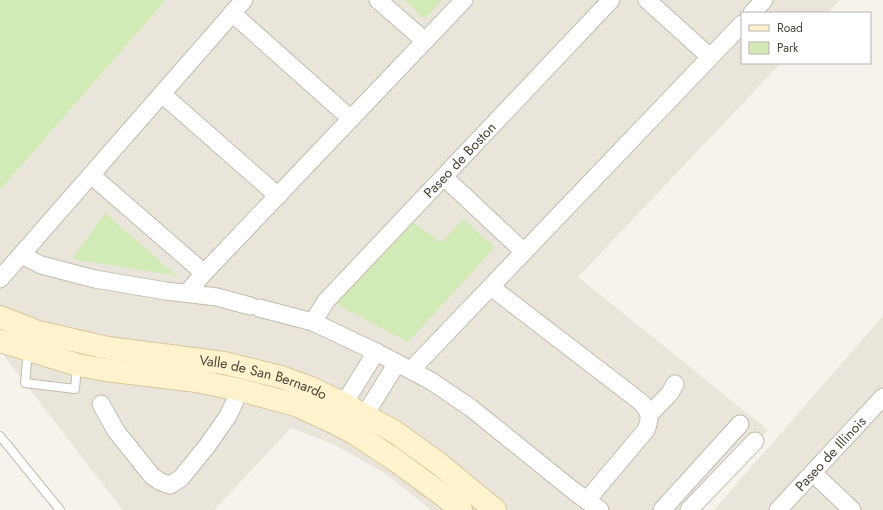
<svg xmlns="http://www.w3.org/2000/svg" width="883" height="510" viewBox="0 0 883 510" font-family="Jost,sans-serif">
	<rect width="100%" height="100%" fill="#f6f3ec"/>
	<path fill="#eae5da" d="M166,0H840L828,13H742V63H781L578,277L768,430L689,510H431L386,474L333,444L291,428L214,510H123L0,351V190Z
		M883,316V510H714Z"/>
	<path fill="#d2eab5" d="M0,0H166L0,190Z
		M404,0H442L425,19Z
		M105,213L177,276L72,259Z
		M463,219L495,247L408,342L332,302L412,222L442,242Z"/>
	<g fill="none" stroke-linecap="round" stroke-linejoin="round">
		<g stroke="#c2bbae" stroke-width="10">
			<path id="lane" d="M28,350L25,383L75,389L77,366
				M0,436L60,510"/>
		</g>
		<g stroke="#c2bbae" stroke-width="19">
			<g id="street">
				<path d="M378,0L425,41"/>
				<path d="M647,0L710,57"/>
				<path d="M232,13L351,119"/>
				<path d="M752,13L764,0"/>
				<path d="M162,94L278,196"/>
				<path d="M91,175L204,273"/>
				<path d="M444,177L524,252"/>
				<path d="M22,255L41,265L95,279L166,291L217,297L250,306"/>
				<path d="M0,279L244,0"/>
				<path d="M491,287L642,403C650,414 651,417 646,430L587,500"/>
				<path d="M187,293L204,273L464,0"/>
				<path d="M259,308L313,322L376,352L431,381L471,408L575,492L600,510"/>
				<path id="s1" d="M313,322L326,301L611,0"/>
				<path d="M411,370L742,24"/>
				<path d="M101,404L116,431L152,476L161,482L170,485L181,478L207,446L228,416L240,390"/>
				<path d="M650,414L670,393L675,384"/>
				<path d="M337,415L376,352"/>
				<path d="M358,426L397,363"/>
				<path d="M813,473L852,510"/>
				<path d="M662,510L740,424"/>
				<path d="M689,510L755,441"/>
				<path id="s2" d="M778,510L883,397"/>
			</g>
		</g>
		<g stroke="#d6c79b" stroke-width="24">
			<g id="secondary">
				<path id="s3" d="M0,317L38,332L108,348L224,363L281,377L311,388L344,404L395,432L438,463L495,510"/>
				<path d="M0,341L78,365L106,370L197,381L240,390L296,405L333,422L354,433L395,460L444,496L461,510"/>
			</g>
		</g>
		<use href="#lane" stroke="#fff" stroke-width="8"/>
		<use href="#street" stroke="#fff" stroke-width="17"/>
		<use href="#secondary" stroke="#fff3cd" stroke-width="22"/>
	</g>
	<g text-anchor="middle" dominant-baseline="central" stroke-width="3" stroke-linejoin="round" paint-order="stroke">
		<g font-size="14" fill="#4b4439" stroke="#fff">
			<text stroke="none"><textPath href="#s1" startOffset="219">Paseo de Boston</textPath></text>
			<text stroke="none"><textPath href="#s3" startOffset="271">Valle de San Bernardo</textPath></text>
			<text stroke="none"><textPath href="#s2" startOffset="77">Paseo de Illinois</textPath></text>
		</g>
	</g>
	<rect x="741" y="12" width="130" height="52" fill="#ffffff" stroke="#b7b4b0"/>
	<rect x="749" y="25" width="20" height="6" fill="#fff3cd" stroke="#b7b4b0"/>
	<text x="777" y="32" font-size="12" fill="#4b4439">Road</text>
	<rect x="749" y="42" width="20" height="12" fill="#d2eab5" stroke="#b7b4b0"/>
	<text x="777" y="52" font-size="12" fill="#4b4439">Park</text>
</svg>
